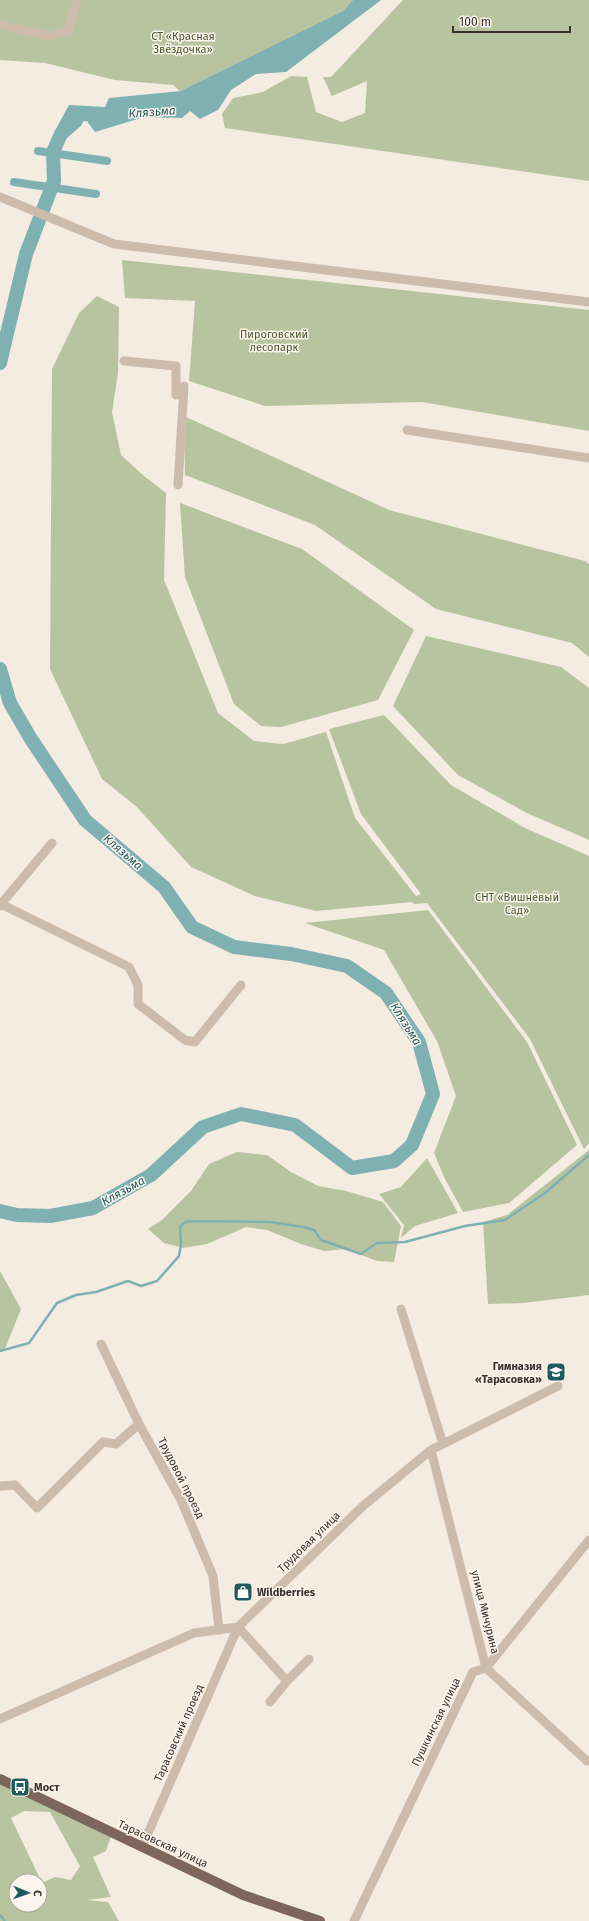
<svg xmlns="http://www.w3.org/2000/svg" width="589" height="1921" viewBox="0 0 589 1921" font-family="'Fira Sans',sans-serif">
	<rect width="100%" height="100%" fill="#f4ebe1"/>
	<path fill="#b8c4a0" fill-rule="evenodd" d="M0,0H353L343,11L181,92L173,85L115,80L45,63L0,60Z
		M403,0H589V181L225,128L222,114L233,98L263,92L291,76L307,77L316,112L342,122L365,113L367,81L332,96L323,77H331Z
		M122,260L589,310V431L422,402L265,406L189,381L195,301L125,298Z
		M97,296L119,307L118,373L112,412L121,455L144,476L166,493L164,580L218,713L254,741L283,744L326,732L355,818L416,896L421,894L361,814L329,729L384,715L451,785L525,828L589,856V1143L584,1149L530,1039L427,903L414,904L412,902L316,911L255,896L191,867L137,807L102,779L50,669L52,369L79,313Z
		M184,416L389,510L585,561L589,564V657L572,643L436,609L315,525L185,475Z
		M180,503L302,549L414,630L378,700L281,727L261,726L234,704L185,577Z
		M426,636L561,667L589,688V840L527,813L458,775L393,706Z
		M428,910L527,1042L577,1145L509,1203L463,1212L445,1179L434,1153L456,1096L437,1041L384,950L305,923Z
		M589,1150V1295L523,1303L488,1304L483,1222L507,1215Z
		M237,1152L267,1155L291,1172L318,1186L346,1191L383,1202L401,1226L394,1262L377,1261L346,1249L324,1251L301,1244L267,1230L246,1227L207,1244L183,1248L164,1243L148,1229L163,1219L191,1191L209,1164Z
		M427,1158L458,1213L415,1226L401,1238L404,1225L379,1194L401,1187Z
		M0,1271L21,1309L5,1349L0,1351Z
		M0,1780L112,1833L106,1851L93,1857L111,1897L87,1900L108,1902L119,1921H6L4,1919L5,1921H0ZM24,1811L50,1812L80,1866L71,1880L55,1877L42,1883L11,1818ZM16,1881H40V1905H16Z"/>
	<path fill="#7fb0b2" d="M353,0H381L286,72L256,74L231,90L218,110L200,119L190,111L182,118L144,117L95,132L87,121L80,122L65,137L56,129L69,105L105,107L109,98L181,91L343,11Z"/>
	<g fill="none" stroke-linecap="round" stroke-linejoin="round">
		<path stroke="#7fb0b2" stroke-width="2.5" d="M0,1351L29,1343L57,1303L76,1295L96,1292L128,1281L141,1286L157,1281L179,1256L181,1244L180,1227L185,1222L191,1221L270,1222L304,1227L314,1230L321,1240L361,1254L377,1243L405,1242L465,1226L505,1220L545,1193L589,1155
			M0,1915L5,1921"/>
		<path stroke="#7fb0b2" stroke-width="8" d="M38,151L107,161
			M14,182L96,194"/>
		<path stroke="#7fb0b2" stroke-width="14" d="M0,363L26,254L54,181L53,152L61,134L76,121
			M0,669L10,703L31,739L85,820L164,887L192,927L234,947L291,954L347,966L386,993L419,1042L433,1094L412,1145L394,1161L352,1168L295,1125L241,1114L203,1127L151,1175L93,1208L50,1216L17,1215L0,1211"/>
		<path stroke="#cdbbac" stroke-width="9" d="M0,25L49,36L68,31L77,0
			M0,197L114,244L589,302
			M124,361L176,366V395
			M407,430L589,458
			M178,485L184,386
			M1,904L52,843
			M0,906L1,904L129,967L138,985V1004L185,1040L195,1042L241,985
			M401,1309L443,1444
			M101,1344L139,1424L181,1500L213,1576L219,1630
			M431,1450L486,1668L587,1761L589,1760
			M0,1486L15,1485L37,1508L103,1442L116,1444L139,1424
			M238,1627L287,1681
			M270,1702L287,1681L309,1659
			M0,1719L194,1633L238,1627L363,1506L431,1450L558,1386
			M142,1847L238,1627
			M354,1921L473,1672L486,1668L589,1540"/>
		<path stroke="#7d675c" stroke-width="10" d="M0,1779L243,1895L320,1921"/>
	</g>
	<defs>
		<g id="school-square" transform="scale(1)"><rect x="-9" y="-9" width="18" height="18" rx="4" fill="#1f5a5e" stroke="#fbf5ee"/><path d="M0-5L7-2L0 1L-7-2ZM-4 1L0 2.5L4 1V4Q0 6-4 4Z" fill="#fff"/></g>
		<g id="shop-square" transform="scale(1)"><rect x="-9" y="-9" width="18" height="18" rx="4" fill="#1f5a5e" stroke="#fbf5ee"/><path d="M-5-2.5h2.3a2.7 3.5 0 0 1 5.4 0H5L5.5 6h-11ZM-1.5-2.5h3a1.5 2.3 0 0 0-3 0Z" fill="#fff"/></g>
		<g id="bus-square" transform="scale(1)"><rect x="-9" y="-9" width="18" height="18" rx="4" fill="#1f5a5e" stroke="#fbf5ee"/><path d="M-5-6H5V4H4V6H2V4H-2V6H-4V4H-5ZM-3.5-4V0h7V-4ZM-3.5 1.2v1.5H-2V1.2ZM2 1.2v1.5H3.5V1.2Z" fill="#fff"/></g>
	</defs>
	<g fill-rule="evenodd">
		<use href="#school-square" x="556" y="1372"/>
		<use href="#shop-square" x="243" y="1592"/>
		<use href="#bus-square" x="20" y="1787"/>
	</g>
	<g text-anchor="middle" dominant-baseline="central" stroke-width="3" stroke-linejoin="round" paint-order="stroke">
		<g font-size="11" fill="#4a5a2e" stroke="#fbf5ee">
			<text x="183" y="36">СТ «Красная<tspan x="183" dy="13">Звёздочка»</tspan></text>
			<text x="274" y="334">Пироговский<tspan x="274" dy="13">лесопарк</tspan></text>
			<text x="517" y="897">СНТ «Вишнёвый<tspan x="517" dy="13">Сад»</tspan></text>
		</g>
		<g font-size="11" font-weight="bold" fill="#3b302b" stroke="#fbf5ee" text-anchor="start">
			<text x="542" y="1366" text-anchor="end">Гимназия<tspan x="542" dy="13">«Тарасовка»</tspan></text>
			<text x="257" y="1592">Wildberries</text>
			<text x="34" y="1787">Мост</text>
		</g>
		<g font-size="11" fill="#3b302b" stroke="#fbf5ee">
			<text transform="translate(181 1478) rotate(63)">Трудовой проезд</text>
			<text transform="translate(309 1542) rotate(-44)">Трудовая улица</text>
			<text transform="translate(485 1612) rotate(76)">улица Мичурина</text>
			<text transform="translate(436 1722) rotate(-64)">Пушкинская улица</text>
			<text transform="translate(179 1733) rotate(-66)">Тарасовский проезд</text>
			<text transform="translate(163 1844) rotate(25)">Тарасовская улица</text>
		</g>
		<g font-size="12" font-style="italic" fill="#1f5a5e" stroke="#fbf5ee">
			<text transform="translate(152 112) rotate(-4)">Клязьма</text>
			<text transform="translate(123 852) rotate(41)">Клязьма</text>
			<text transform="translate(406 1024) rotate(58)">Клязьма</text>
			<text transform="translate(123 1191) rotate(-29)">Клязьма</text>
		</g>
	</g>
	<g transform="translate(28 1893) rotate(92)"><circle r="19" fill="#fbf5ee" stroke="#aea6a0"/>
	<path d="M0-3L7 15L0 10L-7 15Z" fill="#1f5a5e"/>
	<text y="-6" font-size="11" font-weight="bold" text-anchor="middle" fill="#3b302b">С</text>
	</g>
	<path d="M453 26v6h117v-6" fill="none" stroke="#3b302b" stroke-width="2"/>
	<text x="459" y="26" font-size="12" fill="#3b302b" stroke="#fbf5ee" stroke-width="3" paint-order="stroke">100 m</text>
</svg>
